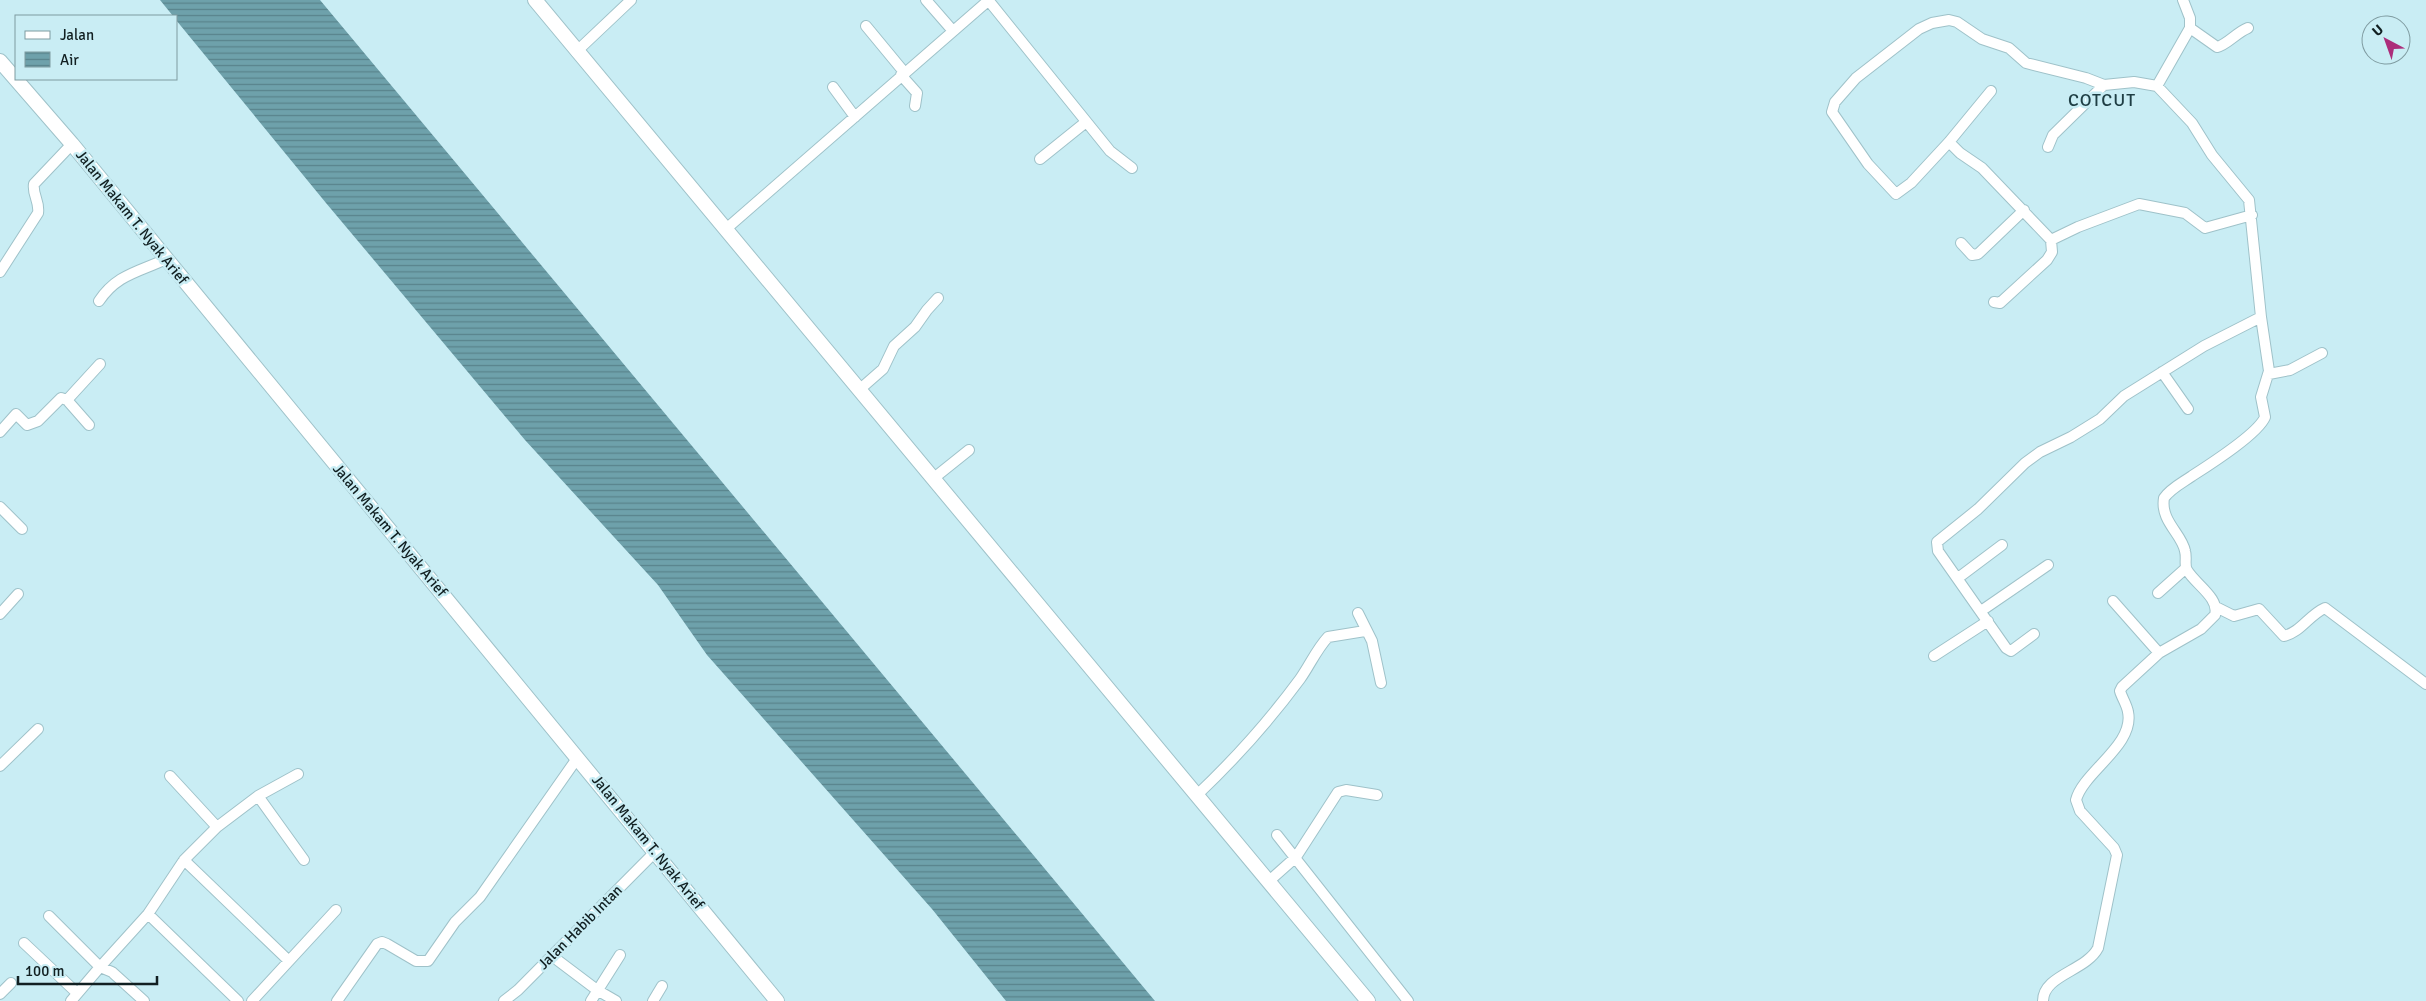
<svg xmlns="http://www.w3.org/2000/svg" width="2426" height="1001" viewBox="0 0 2426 1001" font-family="Signika,sans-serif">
	<defs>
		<pattern id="water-rules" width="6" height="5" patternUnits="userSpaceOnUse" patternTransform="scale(1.25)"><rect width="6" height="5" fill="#6ea1ab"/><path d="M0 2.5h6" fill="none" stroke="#59838b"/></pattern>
	</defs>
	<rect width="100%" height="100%" fill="#c9edf4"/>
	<path fill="url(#water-rules)" d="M160,0H320L1155,1001H1006L932,909L707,655L658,585L525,440L326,203L176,20V16H173Z"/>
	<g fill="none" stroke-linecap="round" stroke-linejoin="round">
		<g stroke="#9fc2c9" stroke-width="12">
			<path id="street" d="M926,0L953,31
				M989,1L1110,151L1132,168
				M866,26L904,72
				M2190,28L2217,47C2227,45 2237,32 2248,28
				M576,52L631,0
				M901,75L917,93L915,106
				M833,87L855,117
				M1991,91L1949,142L1911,183L1896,194L1868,164L1832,112L1835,102L1856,78L1919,29L1932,23L1949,20L1957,22L1982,39L2009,48L2026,63L2086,78L2104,85L2134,82L2157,86
				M1949,142L1960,153L1982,168L2051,240L2078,227L2139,204L2185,213L2205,228L2252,215
				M2048,147L2053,135L2104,85
				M1040,159L1086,122
				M726,229L989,0
				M1961,243L1972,255L1978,254L2024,210
				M0,272L38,213C40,202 32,194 34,184L72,144
				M99,301C117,274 139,272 166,259
				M1994,302L2000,303L2047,260L2052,252L2051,240
				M2162,372L2188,409
				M2269,374L2290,370L2322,353
				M859,390L883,369L894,346L915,327L927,310L938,298
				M67,400L100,364
				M0,432L16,414L27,425L38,421L61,398L67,400L89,425
				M934,478L969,450
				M0,507L22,529
				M1958,578L2002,545
				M2158,593L2186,568
				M2113,601L2159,653
				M2216,607L2234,616L2259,609L2284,636C2301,632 2309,615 2325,608L2426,684
				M1981,611L2048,565
				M1358,613L1372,641L1381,683
				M0,614L18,594
				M2034,634L2011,651L2006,648L1938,551L1937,542L1978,509L2025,463L2040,452L2071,437L2100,419L2124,396L2204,346L2261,317
				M1934,656L1988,621
				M0,766L38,729
				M1197,795C1235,759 1269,721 1300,679C1310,665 1316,650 1328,637L1365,631
				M258,796L304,860
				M217,827L258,796L298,774
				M1277,835L1408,1001
				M184,860L289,961
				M1269,881L1296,857L1338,792L1346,790L1377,795
				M148,914L238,1001
				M49,916L100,967L148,914L184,860L217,827L170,776
				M24,943L77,993
				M552,956L597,990L616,1001
				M0,994L11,983
				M71,1001L100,967L112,972L144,1001
				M252,1001L336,910
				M337,1001L377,944L382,942L387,944L416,961H428L455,922L480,897L578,757
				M504,1001L518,990L656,851
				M591,1001L620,955
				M653,1001L662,986
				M2043,1001C2043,975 2086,971 2098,948L2117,855L2114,848L2080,811L2076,800C2083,772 2135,745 2128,712C2127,705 2122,698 2120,691L2122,687L2159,653L2201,629L2215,615C2220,598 2195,584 2187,570C2184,565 2187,558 2185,551C2182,534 2160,521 2164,498C2171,488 2182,483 2192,476C2209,465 2258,434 2265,417L2261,397L2269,371L2261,317L2249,200L2212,155L2192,123L2157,86L2190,28V18L2183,0"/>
		</g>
		<g stroke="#9fc2c9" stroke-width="16">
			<path id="secondary" d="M535,0L1368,1001
				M0,61L72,144L777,1001"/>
		</g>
		<use href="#street" stroke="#fff" stroke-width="10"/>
		<use href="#secondary" stroke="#fff" stroke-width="14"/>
	</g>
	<g text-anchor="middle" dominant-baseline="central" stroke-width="5" stroke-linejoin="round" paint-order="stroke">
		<g font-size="15" fill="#111f21" stroke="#c9edf4">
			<text transform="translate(132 217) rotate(51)">Jalan Makam T. Nyak Arief</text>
			<text transform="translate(390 530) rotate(50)">Jalan Makam T. Nyak Arief</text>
			<text transform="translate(648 842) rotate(51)">Jalan Makam T. Nyak Arief</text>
			<text transform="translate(580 927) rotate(-45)">Jalan Habib Intan</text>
		</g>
		<g font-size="18" letter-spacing="1" fill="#1f3e44" stroke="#c9edf4">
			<text x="2102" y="100">COTCUT</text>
		</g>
	</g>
	<rect x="15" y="15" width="162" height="65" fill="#c9edf4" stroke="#7f9ba0"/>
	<rect x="25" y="31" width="25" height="8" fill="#ffffff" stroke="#7f9ba0"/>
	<text x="60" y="40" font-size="15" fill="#111f21">Jalan</text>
	<rect x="25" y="52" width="25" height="15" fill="url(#water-rules)" stroke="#7f9ba0"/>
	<text x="60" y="65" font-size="15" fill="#111f21">Air</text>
	<g transform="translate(2386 40) rotate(319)"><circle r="24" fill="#c9edf4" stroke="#7f9ba0"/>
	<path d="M0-4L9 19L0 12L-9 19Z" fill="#ac2d7b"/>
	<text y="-8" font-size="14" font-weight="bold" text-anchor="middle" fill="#111f21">U</text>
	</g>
	<path d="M18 976v8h139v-8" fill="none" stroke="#111f21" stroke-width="2.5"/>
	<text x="25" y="976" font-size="15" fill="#111f21" stroke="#c9edf4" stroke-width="4" paint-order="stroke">100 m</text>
</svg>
